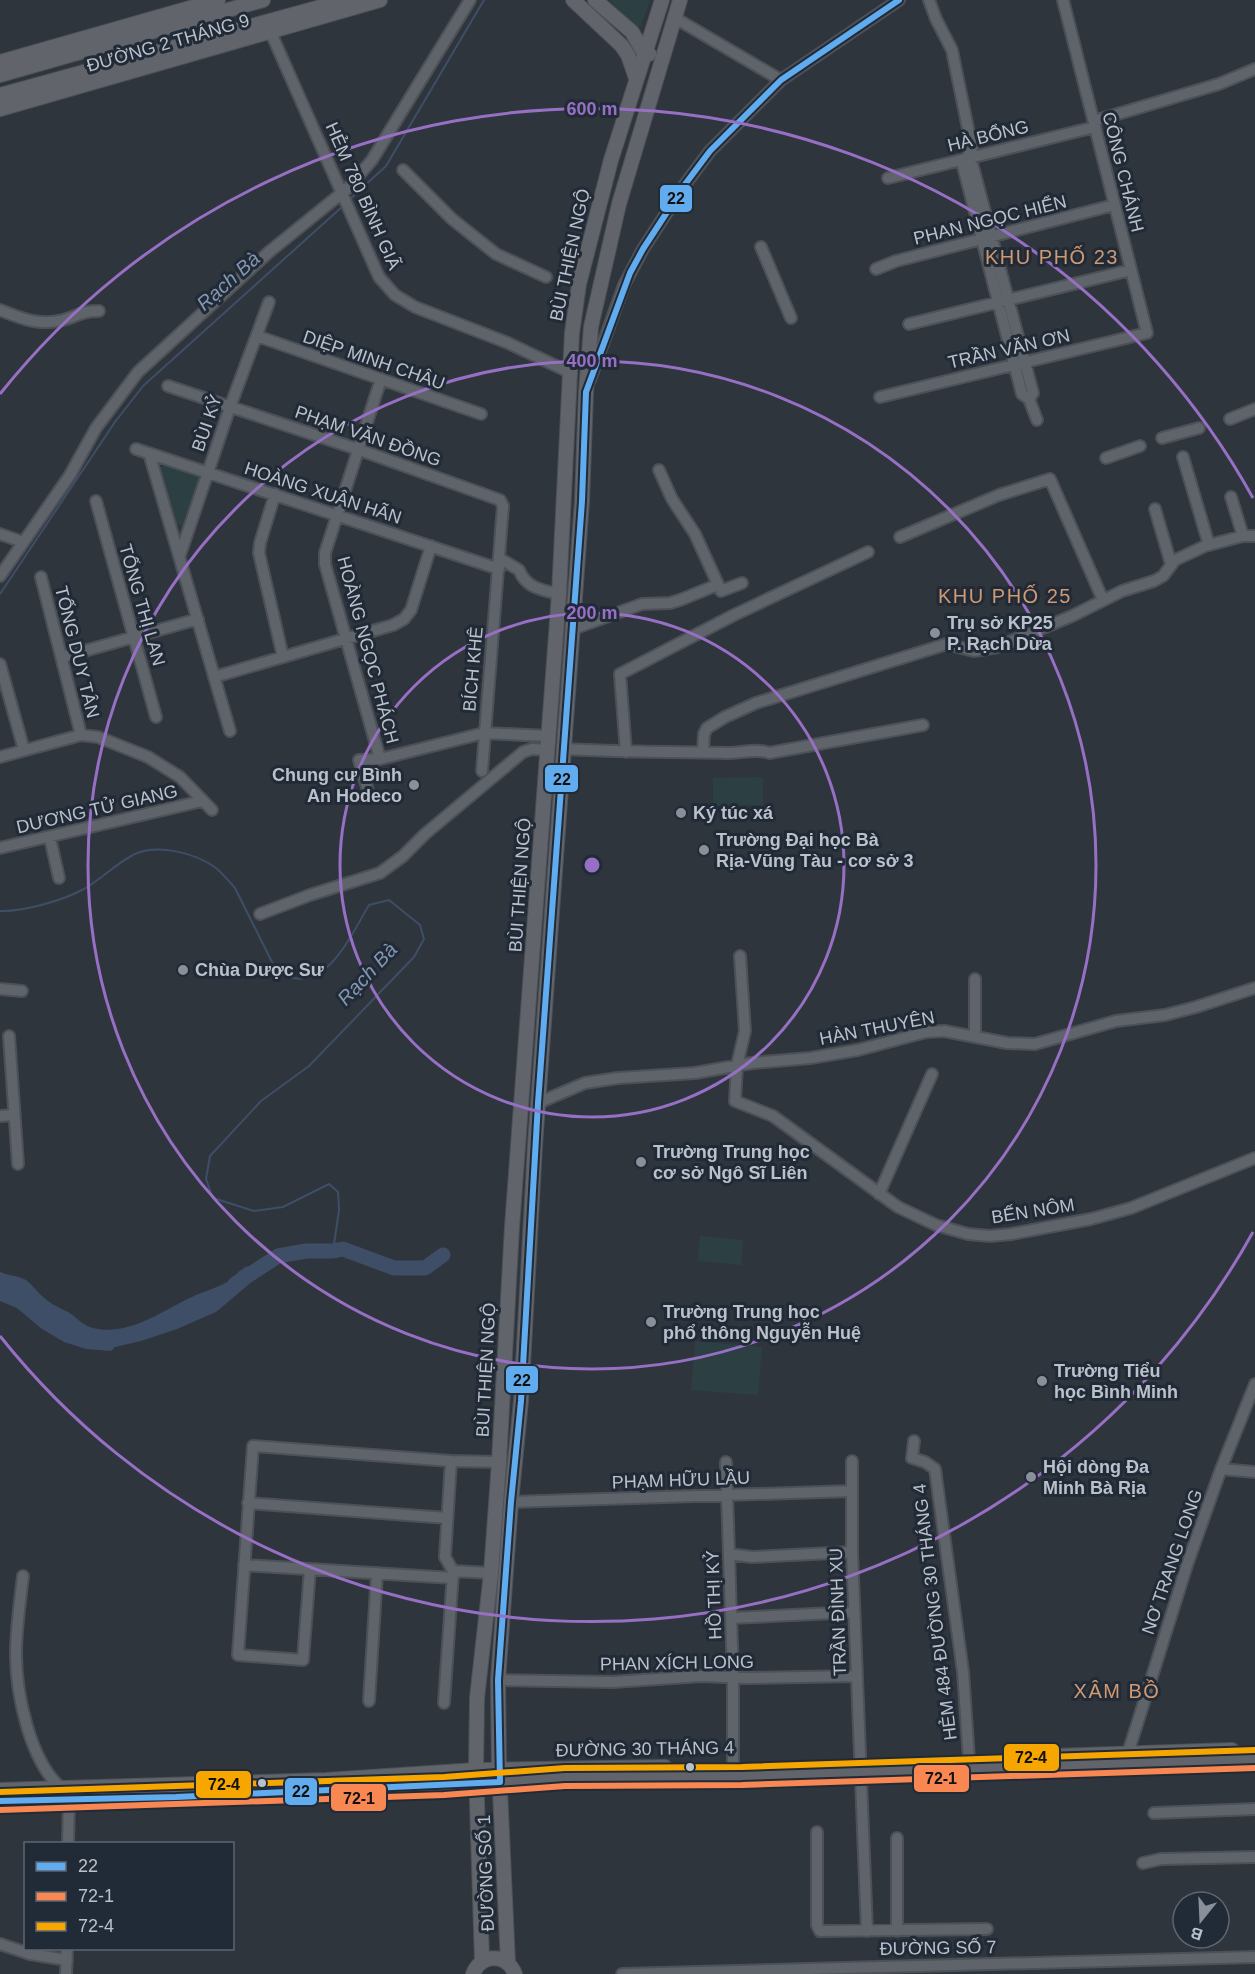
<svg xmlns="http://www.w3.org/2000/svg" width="1255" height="1974" viewBox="0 0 1255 1974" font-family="Helvetica,sans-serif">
	<rect width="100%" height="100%" fill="#2f353c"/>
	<path fill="#2c4043" d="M609,0H650L641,26L639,28L635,25Z
		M166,464L199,473L200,482L185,527L174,523L160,470L161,467Z
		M763,777V805L713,806V778Z
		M700,1236L743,1240L741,1265L698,1261Z
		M695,1341L762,1347L758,1395L691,1390Z"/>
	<path fill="#3e4e66" d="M247,1266L254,1277L248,1285L216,1312L177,1329L141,1341L115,1347L111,1351L86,1349L64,1342L42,1329L17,1308L0,1301V1272C9,1276 17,1275 26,1280C33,1285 36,1291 42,1296C50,1303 57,1307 66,1311C75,1315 82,1326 93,1328C130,1337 164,1309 196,1295C211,1289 225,1285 238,1275V1272Z"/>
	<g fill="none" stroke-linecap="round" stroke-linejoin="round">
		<path stroke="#3e4e66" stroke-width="2" d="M349,200L386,166L484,0
			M0,594L115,422L143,386L343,206
			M0,911C23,912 64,900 84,889C101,879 116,864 133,855C158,843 195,853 216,868C223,874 229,881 235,888L278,974C288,977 299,981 310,977C336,970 356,927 369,905L389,900L420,925L424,939L414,957L309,1066L261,1101L210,1156L206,1179L213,1198L254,1211L283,1207L329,1184L338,1192L339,1210L333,1251"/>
		<path stroke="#3e4e66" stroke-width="15" d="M235,1284L278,1256L306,1251H333L343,1249L394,1268H425L443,1255"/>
		<g stroke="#4d5157" stroke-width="14">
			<path id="minor" d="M929,0L936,19L952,50L954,60L972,148L963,166L1022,394L1029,399L1037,420
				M675,18L781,80
				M271,33L379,277L395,295L415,307L508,343L569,372
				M1094,121L1219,84L1255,69
				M968,158L973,167L1033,393L1029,399
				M403,170L452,219L496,254L546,277
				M888,178L1095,127
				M761,247L791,318
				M876,269L896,261L1114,205
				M0,310C22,319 39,326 63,320C79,316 80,311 99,311
				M909,324L1131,270
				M257,336L481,414
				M590,380L624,285L643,249L686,183L710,151L781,80L899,0
				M168,386L357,449L500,500L503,506L482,771
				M880,397L1147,333L1063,0
				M1230,419L1255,409
				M1162,438L1199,428
				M136,449L499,569
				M149,453L230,731
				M1183,457L1209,545
				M1106,458L1140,446
				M659,470L672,499L695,534L721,591L742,583
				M275,494L260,543L259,553L283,657
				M1231,497L1243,536
				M96,501L156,717
				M1155,509L1171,564
				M0,534L23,542
				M900,537L999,495L1050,479L1103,600
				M180,555L230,407L269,302
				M499,558L519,570C526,588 542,590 559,594
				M0,576L70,475L96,428L138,372L269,252L348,188L372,160L470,0
				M41,577L81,735
				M573,629L642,604L670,603L680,600L717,585
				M63,657L198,619
				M0,664L24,750
				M214,677L393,625L404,619L411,610L431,546
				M564,749C619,752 673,752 727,753C740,753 758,748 769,753L923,725
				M626,752L620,674L734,615L868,552
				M703,752L704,734L707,728L725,717L756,703L947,644L974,651L997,647L1072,616L1122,591L1154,581L1163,576L1175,560L1186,555L1205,546L1243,536H1255
				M0,757L81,735L98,737L148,757L180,777L212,810
				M380,759L325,564V553L381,379
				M369,794L359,760L380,759L484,733L548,736
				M50,838L59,878
				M0,848L202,801
				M260,914L310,895L380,873L403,856L425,834L523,752L532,749L547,750
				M740,956L745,1031L737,1065L735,1101L773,1116L898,1207L936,1225L968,1234L990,1236L1011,1234L1091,1219L1131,1208L1255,1158
				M975,979V1036
				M0,989L22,991
				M9,1036L18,1164
				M538,1103L585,1083L618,1078L695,1073L752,1063L810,1058L858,1050L926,1032L944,1031L1007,1043L1035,1044L1116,1021L1165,1015L1196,1007L1255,988
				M0,1116L14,1115
				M879,1194L932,1074
				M914,1441L912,1458L925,1462L935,1469L963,1672L969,1759
				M451,1461L445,1557L453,1571L491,1573
				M852,1461V1552L867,1931
				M726,1462L733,1677V1767
				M1221,1469L1255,1472
				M511,1502L852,1491
				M248,1503L447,1518
				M729,1554L752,1557L852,1552
				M244,1565L453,1578
				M310,1569L303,1660L238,1655L253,1446L451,1461L499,1462
				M23,1576C20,1602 16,1628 16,1654C16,1694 30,1760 60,1787
				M731,1618L854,1612
				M498,1680L613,1682L702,1676L745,1678L857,1676
				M369,1701L377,1573
				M444,1703L453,1572
				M1128,1753L1187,1565L1221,1469L1255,1384
				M1154,1813L1255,1809
				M817,1832V1925L820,1931L987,1929
				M68,1844L69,1799
				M1143,1863L1161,1859L1255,1857
				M897,1931V1838
				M0,1944L30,1954L67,1960
				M66,1974L67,1948
				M622,1974L1255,1957"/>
		</g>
		<g stroke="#4d5158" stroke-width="16">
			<path id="major" d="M573,0L621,45L628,55L636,78
				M595,0L632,32L644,53L649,54
				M0,62L218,0
				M0,75L263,0
				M0,95L346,0
				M0,109L380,0
				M1026,1757L1232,1750
				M0,1790L326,1780L476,1770L665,1767
				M0,1801L444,1786L565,1777L742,1776L1255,1759
				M482,1961L476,1770L477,1698L491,1573L499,1462L512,1227L559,594L572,333L579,284L611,160L662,0
				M508,1963L499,1769L498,1680L511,1502L521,1401L535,1145L582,501L586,392L591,327L619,204L680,0
				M473,1974C481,1953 507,1953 515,1974"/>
		</g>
		<use href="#minor" stroke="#5f636a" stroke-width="10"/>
		<use href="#major" stroke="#61656b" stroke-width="14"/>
		<g stroke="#212a37" stroke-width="10">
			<path id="bus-1" d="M0,1801L176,1797L500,1782L498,1680L511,1502L521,1401L538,1103L582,501L586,392L630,273L643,249L686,183L710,151L781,80L899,0"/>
		</g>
		<g stroke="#212a37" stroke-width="10">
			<path id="bus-2" d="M0,1810L444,1795L565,1786L742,1785L1255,1768"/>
		</g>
		<g stroke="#212a37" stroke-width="10">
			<path id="bus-3" d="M0,1792L444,1777L565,1768L742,1767L1255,1750"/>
		</g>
		<use href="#bus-1" stroke="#60acee" stroke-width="6"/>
		<use href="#bus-2" stroke="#f88751" stroke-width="6"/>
		<use href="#bus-3" stroke="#f7a600" stroke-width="6"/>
	</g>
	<g fill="none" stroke="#976fc4" stroke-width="3">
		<circle cx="592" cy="865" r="252"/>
		<circle cx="592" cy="865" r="504"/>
		<path d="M1253 1232A756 756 0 0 1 0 1336M0 394A756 756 0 0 1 1253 498"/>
	</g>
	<g fill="#899099" stroke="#212a37" stroke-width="2">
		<circle cx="935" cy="633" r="6"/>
		<circle cx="414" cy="785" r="6"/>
		<circle cx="681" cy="813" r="6"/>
		<circle cx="704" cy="850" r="6"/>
		<circle cx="183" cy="970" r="6"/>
		<circle cx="641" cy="1162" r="6"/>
		<circle cx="651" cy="1322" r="6"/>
		<circle cx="1042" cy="1381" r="6"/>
		<circle cx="1031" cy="1477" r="6"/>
	</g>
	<g fill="#bac1cb" stroke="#212a37" stroke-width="2">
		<circle cx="690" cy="1767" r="5"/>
		<circle cx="262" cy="1783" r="5"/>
	</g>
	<g text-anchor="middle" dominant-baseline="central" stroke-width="6" stroke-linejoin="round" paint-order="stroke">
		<g font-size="18" fill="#bac1cb" stroke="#212a37">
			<text transform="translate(168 43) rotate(-16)">ĐƯỜNG 2 THÁNG 9</text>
			<text transform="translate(988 136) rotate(-14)">HÀ BỔNG</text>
			<text transform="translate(1123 172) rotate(76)">CÔNG CHÁNH</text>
			<text transform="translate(363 196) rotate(66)">HẺM 780 BÌNH GIÃ</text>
			<text transform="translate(990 220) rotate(-14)">PHAN NGỌC HIỂN</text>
			<text transform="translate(570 255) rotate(-78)">BÙI THIỆN NGỘ</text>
			<text transform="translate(1009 349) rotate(-13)">TRẦN VĂN ƠN</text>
			<text transform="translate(374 360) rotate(19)">DIỆP MINH CHÂU</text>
			<text transform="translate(207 423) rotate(-71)">BÙI KỶ</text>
			<text transform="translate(368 436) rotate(19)">PHẠM VĂN ĐỒNG</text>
			<text transform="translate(323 493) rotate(18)">HOÀNG XUÂN HÃN</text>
			<text transform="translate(142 605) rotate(74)">TỐNG THỊ LAN</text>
			<text transform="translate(368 650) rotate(75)">HOÀNG NGỌC PHÁCH</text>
			<text transform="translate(77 652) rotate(76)">TỐNG DUY TÂN</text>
			<text transform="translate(473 669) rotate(-85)">BÍCH KHÊ</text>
			<text transform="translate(97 809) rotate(-13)">DƯƠNG TỬ GIANG</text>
			<text transform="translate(520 885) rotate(-86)">BÙI THIỆN NGỘ</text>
			<text transform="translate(877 1028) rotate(-11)">HÀN THUYÊN</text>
			<text transform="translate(1033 1211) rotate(-9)">BẾN NÔM</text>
			<text transform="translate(486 1370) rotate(-87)">BÙI THIỆN NGỘ</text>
			<text transform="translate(681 1480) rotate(-2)">PHẠM HỮU LẦU</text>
			<text transform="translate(1172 1562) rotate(-71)">NƠ TRANG LONG</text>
			<text transform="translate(714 1595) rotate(-92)">HỒ THỊ KỶ</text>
			<text transform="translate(838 1612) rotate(-92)">TRẦN ĐÌNH XU</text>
			<text transform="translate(935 1612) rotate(-97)">HẺM 484 ĐƯỜNG 30 THÁNG 4</text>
			<text transform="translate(677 1663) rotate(-1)">PHAN XÍCH LONG</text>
			<text transform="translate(645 1749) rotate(-1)">ĐƯỜNG 30 THÁNG 4</text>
			<text transform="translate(486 1873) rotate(-92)">ĐƯỜNG SỐ 1</text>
			<text transform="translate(938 1948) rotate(-1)">ĐƯỜNG SỐ 7</text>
		</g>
		<g font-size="18" font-weight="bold" fill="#bac1cb" stroke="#212a37" text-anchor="start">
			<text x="947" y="623">Trụ sở KP25<tspan x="947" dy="21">P. Rạch Dừa</tspan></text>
			<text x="402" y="775" text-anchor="end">Chung cư Bình<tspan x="402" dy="21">An Hodeco</tspan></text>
			<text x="693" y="813">Ký túc xá</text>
			<text x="716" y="840">Trường Đại học Bà<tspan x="716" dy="21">Rịa-Vũng Tàu - cơ sở 3</tspan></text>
			<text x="195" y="970">Chùa Dược Sư</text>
			<text x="653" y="1152">Trường Trung học<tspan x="653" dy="21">cơ sở Ngô Sĩ Liên</tspan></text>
			<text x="663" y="1312">Trường Trung học<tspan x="663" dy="21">phổ thông Nguyễn Huệ</tspan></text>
			<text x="1054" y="1371">Trường Tiểu<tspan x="1054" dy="21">học Bình Minh</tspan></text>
			<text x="1043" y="1467">Hội dòng Đa<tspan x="1043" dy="21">Minh Bà Rịa</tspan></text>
		</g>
		<g font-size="20" letter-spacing="1.5" fill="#d09970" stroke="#212a37">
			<text x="1052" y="257">KHU PHỐ 23</text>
			<text x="1005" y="596">KHU PHỐ 25</text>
			<text x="1117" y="1691">XÂM BỒ</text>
		</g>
		<g font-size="20" font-style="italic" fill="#8497b1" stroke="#212a37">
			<text transform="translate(228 281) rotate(-42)">Rạch Bà</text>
			<text transform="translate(367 974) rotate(-47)">Rạch Bà</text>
		</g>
	</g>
	<circle cx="592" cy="865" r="9" fill="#976fc4" stroke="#212a37" stroke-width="3"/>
	<g font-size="18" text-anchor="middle" font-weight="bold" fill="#976fc4" stroke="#212a37" stroke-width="6" stroke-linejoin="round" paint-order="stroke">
		<text x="592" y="115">600 m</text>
		<text x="592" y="367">400 m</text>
		<text x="592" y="619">200 m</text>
	</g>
	<g stroke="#212a37" stroke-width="2">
		<rect x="659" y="184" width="34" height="29" rx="6" fill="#60acee"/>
		<rect x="544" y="764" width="35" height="29" rx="6" fill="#60acee"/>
		<rect x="505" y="1365" width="34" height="29" rx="6" fill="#60acee"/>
		<rect x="1003" y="1743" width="57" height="29" rx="6" fill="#f7a600"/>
		<rect x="913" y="1764" width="57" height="29" rx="6" fill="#f88751"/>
		<rect x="195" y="1770" width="57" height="29" rx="6" fill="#f7a600"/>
		<rect x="284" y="1777" width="34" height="29" rx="6" fill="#60acee"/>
		<rect x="330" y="1783" width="57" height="29" rx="6" fill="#f88751"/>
	</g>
	<g font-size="16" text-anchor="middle" font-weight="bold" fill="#111">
		<text x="676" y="204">22</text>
		<text x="562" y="785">22</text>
		<text x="522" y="1386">22</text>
		<text x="1031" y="1763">72-4</text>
		<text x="941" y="1784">72-1</text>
		<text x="224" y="1790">72-4</text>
		<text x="301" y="1797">22</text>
		<text x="359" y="1804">72-1</text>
	</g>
	<rect x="24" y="1842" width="210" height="108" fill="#212a37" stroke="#5e6672" stroke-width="1.5"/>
	<rect x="36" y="1862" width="30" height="9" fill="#60acee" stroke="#5e6672" stroke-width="1.5"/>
	<text x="78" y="1872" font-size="18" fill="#bac1cb">22</text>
	<rect x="36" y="1892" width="30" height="9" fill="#f88751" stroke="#5e6672" stroke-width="1.5"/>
	<text x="78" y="1902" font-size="18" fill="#bac1cb">72-1</text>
	<rect x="36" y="1922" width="30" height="9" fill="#f7a600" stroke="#5e6672" stroke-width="1.5"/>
	<text x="78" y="1932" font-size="18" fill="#bac1cb">72-4</text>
	<g transform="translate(1201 1920) rotate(198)"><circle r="28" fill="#212a37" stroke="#5e6672" stroke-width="1.5"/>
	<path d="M0-4.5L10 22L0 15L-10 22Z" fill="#899099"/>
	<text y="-9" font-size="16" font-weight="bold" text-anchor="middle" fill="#bac1cb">B</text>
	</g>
</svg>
